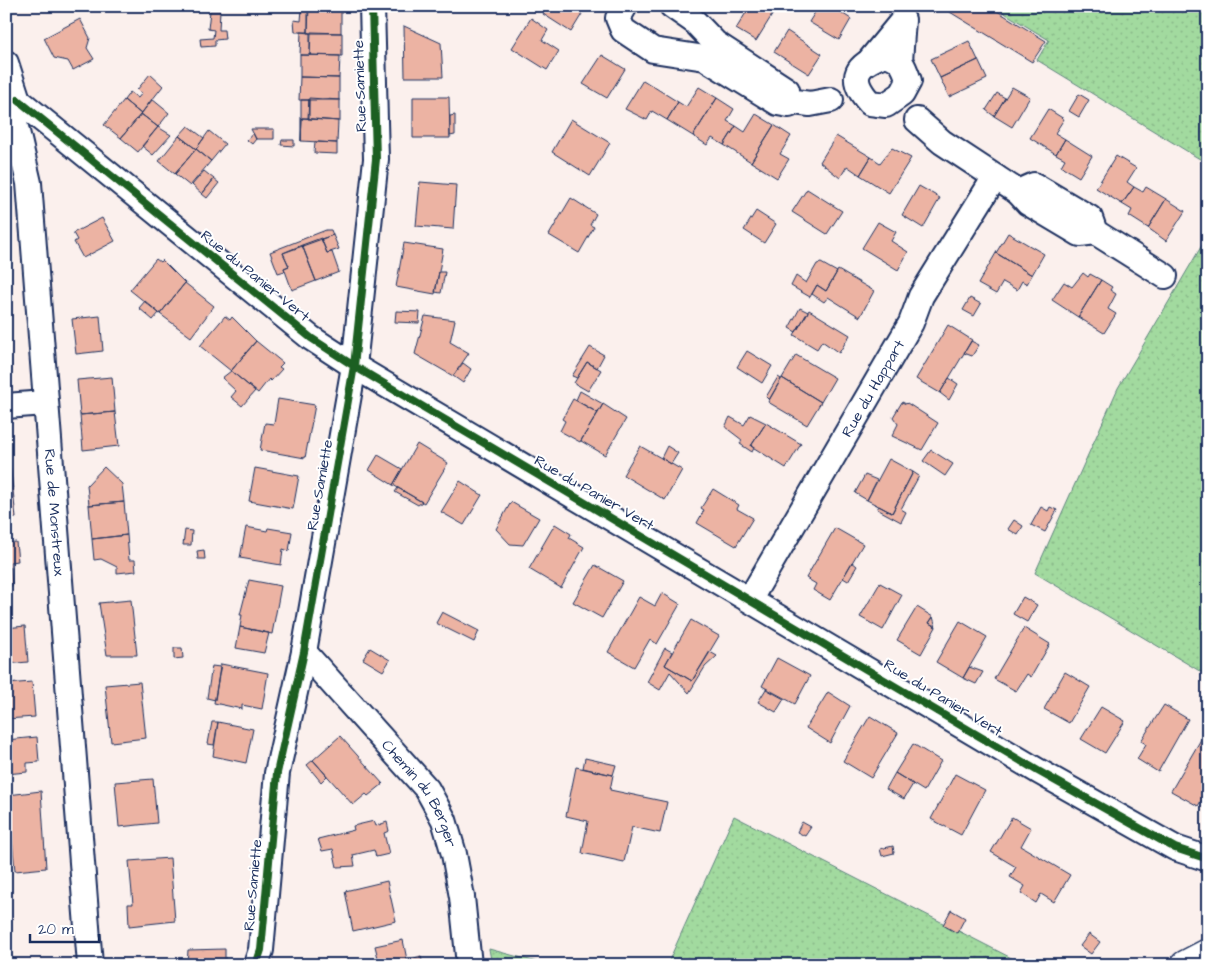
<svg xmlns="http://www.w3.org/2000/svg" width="1214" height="971" viewBox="0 0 1214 971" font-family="'Architects Daughter',sans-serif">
	<defs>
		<pattern id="grass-dots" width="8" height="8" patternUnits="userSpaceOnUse" patternTransform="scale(1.25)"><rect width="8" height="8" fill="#a2da9f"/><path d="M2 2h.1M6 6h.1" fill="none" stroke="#8bbb8b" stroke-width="1.8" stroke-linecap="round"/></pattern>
	</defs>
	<rect width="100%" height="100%" fill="#fbf0ed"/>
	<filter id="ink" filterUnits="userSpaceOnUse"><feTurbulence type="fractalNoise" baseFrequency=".02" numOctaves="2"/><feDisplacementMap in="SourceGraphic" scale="10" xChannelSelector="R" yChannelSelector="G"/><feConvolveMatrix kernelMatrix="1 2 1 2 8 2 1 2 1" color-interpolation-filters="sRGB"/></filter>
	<g filter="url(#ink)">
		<path fill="url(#grass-dots)" stroke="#5e847e" d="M993,6H1208V164L1037,60L1049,40Z
			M1208,235V676L1035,573L1118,388Z
			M734,816L1025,965H667Z
			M489,949L548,965H492Z"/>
		<path fill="#ecb3a3" stroke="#1b2f5e" d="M548,6H570L582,14L571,32L543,14Z
			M750,6H765L774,12L756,41L736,29Z
			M819,6H831L851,19L839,40L809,22Z
			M940,6H989L1046,41L1032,62Z
			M309,7L341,9V33H308Z
			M302,9H308V32H295L294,20L301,21Z
			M210,11H220L219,30H224L225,39L215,40V46L201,47L200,39L213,38L214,30L208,29Z
			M531,18L548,30L542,40L559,51L547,70L512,48Z
			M80,19L90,38L87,48L94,59L73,70L68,61L54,58L44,38Z
			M404,26L441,43L443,77H405Z
			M787,31L822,54L809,74L774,52Z
			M301,32L310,33V55H300Z
			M311,32L342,33V56L310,55Z
			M969,41L978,60L940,78L931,59Z
			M300,55L340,56L339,78L300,77Z
			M602,55L625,69L607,98L583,84Z
			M978,60L987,79L949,97L940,78Z
			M150,74L163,86L141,114L124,100L130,92L138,98L142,93L137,90Z
			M300,77L339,78V100H299Z
			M643,80L678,102L667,120L652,111L647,120L625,109Z
			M699,87L717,98L693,136L667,120L678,102L686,107Z
			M1012,87L1030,97L1012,127L994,116Z
			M997,93L1005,98L994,116L986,110Z
			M1079,94L1089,100L1079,117L1069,111Z
			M413,97H449L450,138H413Z
			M309,98L340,100V121L308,119Z
			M717,98L734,109L727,121L736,126L724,145L712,138L707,145L693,136Z
			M152,99L169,113L158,127L141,114Z
			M124,100L141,114L121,138L104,125Z
			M301,100H309V118H302L301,141Z
			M1048,109L1064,119L1055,133L1065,139L1056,154L1030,138Z
			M141,114L158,127L138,152L121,138Z
			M756,114L774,125L751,162L724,145L736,126L745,132Z
			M455,115V135L450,136V116Z
			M302,118L338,121L337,143L301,141Z
			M571,119L610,143L590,176L552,152Z
			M774,125L791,136L780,154L789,159L777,178L751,162Z
			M188,126L204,138L196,149L179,136Z
			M158,127L171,135L153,155L142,146Z
			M251,129H274V139H256Z
			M209,131L225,144L211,161L196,149Z
			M253,133L256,139L252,144L247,140Z
			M179,136L196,149L175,174L159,161Z
			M836,136L871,157L860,175L847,166L840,178L820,162Z
			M1065,139L1092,156L1079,177L1061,166L1065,159L1056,154Z
			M282,140H294V146L281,145Z
			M315,142L337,143V154L314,153Z
			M892,148L911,158L889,193L860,175L871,157L880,163Z
			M196,149L211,161L190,186L175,174Z
			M1116,156L1136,168L1127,182L1134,187L1122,204L1096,188Z
			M204,171L214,179L202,194L192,185Z
			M214,179L219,183L207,198L202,194Z
			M420,182L456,185L453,229L416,226Z
			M919,186L940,198L923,228L902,215Z
			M1134,187L1143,192L1146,187L1166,199L1148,228L1129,216L1132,210L1122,204Z
			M807,189L842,211L827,234L792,212Z
			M571,198L596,214L590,225L594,227L579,253L549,235Z
			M1166,199L1185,211L1166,241L1148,228Z
			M756,211L776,224L764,243L744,230Z
			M102,218L115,241L83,258L74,242L77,240L73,233Z
			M878,222L896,232L891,241L908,252L898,270L862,248Z
			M326,230H331L333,235L283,253L289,266L284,268L285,271L278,273L270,252Z
			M1008,233L1044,254L1032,275L996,253Z
			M333,235L339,249L327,253L321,239Z
			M321,238L327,253L332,252L339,272L316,281L302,245Z
			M404,243L443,249L435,294L396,287Z
			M302,245L316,281L292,290L284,268L289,266L283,253Z
			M996,253L1032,275L1027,284L1022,281L1017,290L1003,282L996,294L978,284Z
			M156,259L160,262L162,260L185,283L160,314L130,290Z
			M821,263L837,272L826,291L817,285L810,297L791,286L796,276L806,283L817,264Z
			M838,270L874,291L860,317L828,297L824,302L812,294L817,285L826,291Z
			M439,272H445L441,293L435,292Z
			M1083,273L1088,277L1090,274L1101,280L1078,317L1052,300L1064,282L1072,287Z
			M1101,280L1112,287L1110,290L1116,294L1108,309L1116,314L1104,333L1078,317Z
			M185,283L214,306L191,337L160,314Z
			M970,298L981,304L974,316L963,310Z
			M145,301L159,313L153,320L139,308Z
			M800,308L808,312L796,332L789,328Z
			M809,310L850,335L839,353L822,341L817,349L794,335Z
			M396,311L420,312L419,323L395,322Z
			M100,316L103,351L76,354L72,319Z
			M225,316L230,320L232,317L256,341L231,371L200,346Z
			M425,316L455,320L450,342L469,353L453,376L415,354Z
			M948,325L972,340L940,393L916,379Z
			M256,341L283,363L279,367L282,369L271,381L269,379L258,393L231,371Z
			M971,341L979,345L972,356L964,353Z
			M590,347L604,355L597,368L587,362L577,378L572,376Z
			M747,351L772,366L762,383L737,367Z
			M796,355L835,378L821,402L782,378Z
			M587,362L601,370L588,391L574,383Z
			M463,363L471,369L463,383L453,376Z
			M231,371L255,391L242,406L231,397L236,391L222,378Z
			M112,377L115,412L80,415L77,380Z
			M778,377L781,379L769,400L766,397Z
			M782,378L821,402L807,425L768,402Z
			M949,378L958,384L949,400L940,393Z
			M580,391L603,404L598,413L576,400Z
			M278,399L315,405L305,458L260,450L265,423L274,424Z
			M573,399L598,413L580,442L560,431L565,421L562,419Z
			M902,402L906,404L907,403L938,423L922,450L892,436L898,424L893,417Z
			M603,404L626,419L605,455L581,441Z
			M115,412L119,446L83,450L80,415Z
			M750,415L766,423L751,446L754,448L752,452L740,444L742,440L725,427L730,417L744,425Z
			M766,423L801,444L786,468L751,446Z
			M417,444L448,463L424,503L393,485Z
			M640,446L682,470L665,500L623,475Z
			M667,446L678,453L671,464L661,458Z
			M931,450L953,464L945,476L923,461Z
			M6,454H9L16,518L6,519Z
			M378,455L402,469L393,485L369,470Z
			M889,459L913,472L892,513L867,500Z
			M104,467L122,484L124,502L89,505L87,485Z
			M255,468L299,476L293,509L249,501Z
			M913,472L919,476L901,509L906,512L901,522L877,509L879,506L892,513Z
			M865,475L877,480L867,500L855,493Z
			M460,481L482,495L464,525L441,512Z
			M398,488L422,502L418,505L395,492Z
			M713,489L739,505L737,509L753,518L736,546L697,523L704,510L701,508Z
			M124,502L127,535L92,539L89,505Z
			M511,502L539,518L523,545L510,544L496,529Z
			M1041,507L1048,511L1050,507L1057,510L1045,532L1031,525Z
			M1014,520L1023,526L1018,535L1008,529Z
			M555,524L571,534L569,538L584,547L561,588L529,569Z
			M246,527L267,531L268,528L292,532L289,551L283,549L281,565L240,558Z
			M835,528L863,544L830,600L813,590L816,584L806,578Z
			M185,530L192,531L191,545H183Z
			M127,535L129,560H135L136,571L117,573V567L101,559L94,560L92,539Z
			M16,542L18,561L10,562L12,586L6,587V543Z
			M204,550L205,559H198L197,551Z
			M852,562L857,566L848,581L843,578Z
			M595,565L623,581L602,618L573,602Z
			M249,580L281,586L272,634L240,627L242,615H240Z
			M880,583L902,595L883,630L860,617Z
			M662,593L680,604L657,644L650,639L634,667L608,652L639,597L655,606Z
			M1023,597L1037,605L1027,622L1013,614Z
			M131,600L137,655H107L99,603Z
			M917,607L933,617L929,623L936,627L921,654L897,640Z
			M442,612L479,631L474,642L436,623Z
			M933,617L936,627L929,623Z
			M691,620L719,636L692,681L665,665Z
			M960,621L987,637L963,678L936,662Z
			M25,626L28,662L6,664V628Z
			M240,627L269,633L264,653L236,648Z
			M1024,628L1050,644L1031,677L1027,674L1016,691L994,679Z
			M174,648H182L183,658L174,659Z
			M370,648L390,660L383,671L363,659Z
			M665,648L672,652L665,665L692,681L710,652L717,656L705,667L689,693L670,672L660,690L647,682Z
			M777,658L810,676L795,704L762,686Z
			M221,664L268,673L262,709L242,705V709L214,703Z
			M212,666L220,667L215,700L207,698Z
			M969,667L983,672L976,684L963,678Z
			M1065,672L1090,687L1069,723L1044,709Z
			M32,682L35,717L6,719V684Z
			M140,682L146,738L111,742L105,685Z
			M766,689L784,699L776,712L758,702Z
			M828,692L850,706L830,743L806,728Z
			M1164,705L1188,719L1158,772L1137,759L1146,744L1141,741Z
			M1101,707L1125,721L1105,753L1081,739Z
			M870,716L898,733L871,778L843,761Z
			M212,722H218L214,745L208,744Z
			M218,722L253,729L246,763L213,756Z
			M1207,729L1208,775L1204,782L1208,784V790L1198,806L1171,791Z
			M340,736L383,784L368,796L366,794L353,805L313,760Z
			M37,737L39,762L27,763V772L6,774V740Z
			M913,744L941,761L924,791L895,773Z
			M585,758L616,765L613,775L583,768Z
			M313,760L327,776L321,782L307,765Z
			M576,767L613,775L610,790L667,802L660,833L632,827L624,862L582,853L588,821L566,816Z
			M895,773L913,784L904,799L886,789Z
			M955,774L985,790L961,835L931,819Z
			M153,779L157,823L119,827L115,782Z
			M41,791L46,868L15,871L8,795Z
			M1012,817L1031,828L1021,846L1070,875L1054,902L1041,894L1036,903L1021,893L1025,886L1010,877L1016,867L991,852Z
			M374,821L376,826L387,822L389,831L384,833L389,854L376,857L374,850L353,855L355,866L337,867L333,849L322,851L318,839L354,830L353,826Z
			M802,822L811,827L805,836L797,832Z
			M893,846L894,853L882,856L880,849Z
			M170,858L175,921L129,926L128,904H133L129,861Z
			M387,881L396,921L353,931L345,891Z
			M951,910L965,918L957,933L943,925Z
			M1089,934L1100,942L1091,954L1080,946Z
			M403,940L407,960L421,956L423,965H357L378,958L375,946Z
			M225,949V965H187L188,950Z"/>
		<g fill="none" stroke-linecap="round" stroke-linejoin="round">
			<g stroke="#1b2f5e" stroke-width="28">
				<g id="street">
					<path d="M625,6L618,18L623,30L653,50L705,58L778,103L789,105L795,102L810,104L831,100"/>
					<path d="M672,6L695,22L715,43L787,90"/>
					<path d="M886,54C902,59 904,66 909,81L902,94L886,105L870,103C846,77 857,64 886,54Z"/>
					<path d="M871,59L903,20L900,61"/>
					<path id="s1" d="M6,63L18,100L15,123L29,183L90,965"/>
					<path d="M18,100L311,338L354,366L1038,771L1175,848L1208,859"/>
					<path d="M917,120L942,142L1018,192L1034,185L1090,218L1095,232L1165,276"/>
					<path d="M1018,192L1028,203L1080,234L1095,232"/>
					<path d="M6,406L45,403"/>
					<path id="s2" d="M750,599L911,323L921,296L995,177"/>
					<path id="s3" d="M304,652L427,789L444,820L454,854L462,897L469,965"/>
					<path d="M256,965L261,950L277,773L304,652L354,366L376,159L372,6"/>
				</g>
			</g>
			<g stroke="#1b2f5e" stroke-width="31">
				<path id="highway" d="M1185,965L1208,953"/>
			</g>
			<use href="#street" stroke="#fff" stroke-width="24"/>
			<use href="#highway" stroke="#fff" stroke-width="28"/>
			<g stroke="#fff" stroke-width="11">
				<path id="cycleway" d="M18,100L311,338L354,366L1038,771L1175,848L1208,859
					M256,965L261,950L277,773L304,652L354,366L376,159L372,6"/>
			</g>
			<use href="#cycleway" stroke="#1b5e20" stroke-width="8"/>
		</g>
	</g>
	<g text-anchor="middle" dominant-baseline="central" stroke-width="4" stroke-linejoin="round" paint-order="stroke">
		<g font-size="15" fill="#1b2f5e" stroke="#fff">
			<text transform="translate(360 86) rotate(-92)">Rue Samiette</text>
			<text transform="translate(255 276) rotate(39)">Rue du Panier Vert</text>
			<text stroke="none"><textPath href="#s2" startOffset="244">Rue du Happart</textPath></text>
			<text transform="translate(320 485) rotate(-80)">Rue Samiette</text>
			<text transform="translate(594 493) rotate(30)">Rue du Panier Vert</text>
			<text stroke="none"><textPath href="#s1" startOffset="454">Rue de Monstreux</textPath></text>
			<text transform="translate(943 698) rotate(31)">Rue du Panier Vert</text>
			<text stroke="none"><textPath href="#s3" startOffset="184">Chemin du Berger</textPath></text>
			<text transform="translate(253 885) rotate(-85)">Rue Samiette</text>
		</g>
	</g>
	<rect width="1214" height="971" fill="none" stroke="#fff" stroke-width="25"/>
	<rect x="12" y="12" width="1189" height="946" fill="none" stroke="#1b2f5e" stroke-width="2" filter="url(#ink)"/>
	<path d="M30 934v8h69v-8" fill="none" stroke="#1b2f5e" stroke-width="2.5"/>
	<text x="38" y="934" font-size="15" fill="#1b2f5e" stroke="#ffffff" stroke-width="4" paint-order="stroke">20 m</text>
</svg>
